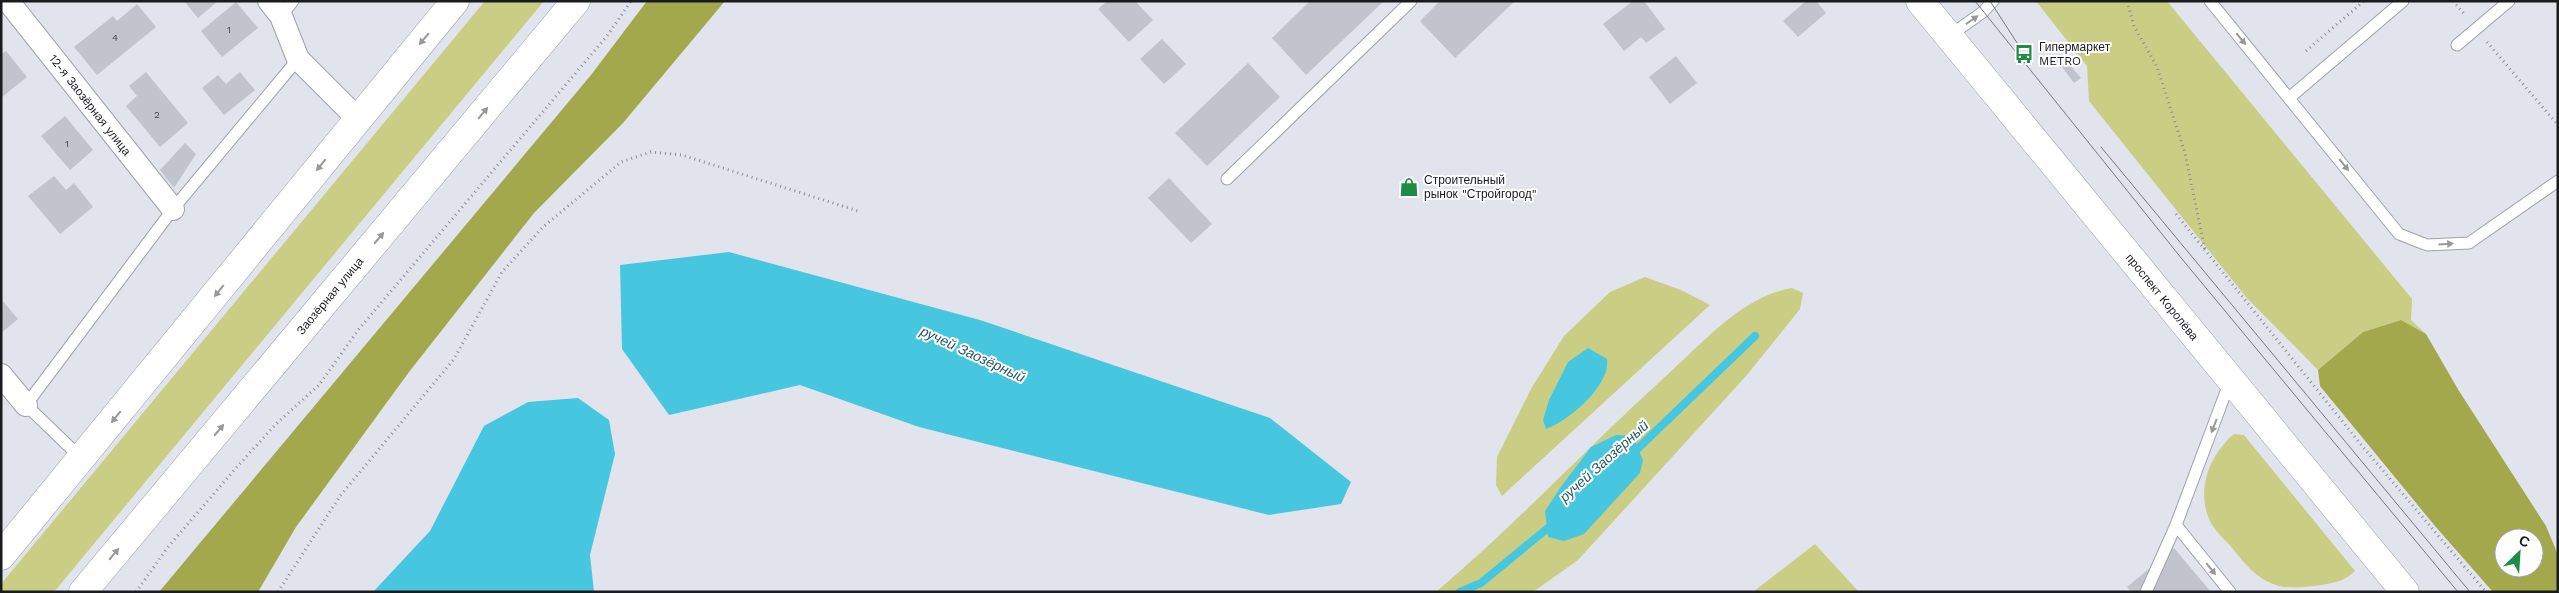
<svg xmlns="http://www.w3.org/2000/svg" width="2559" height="593" viewBox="0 0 2559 593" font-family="'Work Sans',sans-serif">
	<rect width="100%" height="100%" fill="#e1e3ed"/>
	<path fill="#c9ce84" d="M485,1H544L54,592H1V584Z
		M2036,1H2167L2412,299L2411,320L2426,334L2401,320L2363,332L2318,370L2246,297L2089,101L2087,66Z
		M1645,277L1681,290L1710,305L1502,496L1496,485L1497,457L1531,389L1564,336L1610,292Z
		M1792,288L1803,293L1800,309L1747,375L1578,560L1533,592H1436C1516,524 1588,447 1666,376C1703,343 1741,297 1792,288Z
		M2234,434L2244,435L2355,571C2345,581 2336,582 2322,585C2306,587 2288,590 2273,584C2255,577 2245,564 2233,549C2226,541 2216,532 2211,523C2195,492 2209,455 2234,434Z
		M1815,544L1859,592H1753Z"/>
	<path fill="#a3a84d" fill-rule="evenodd" d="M647,1H725L623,123L534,213L409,372L296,527L258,592H159L591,75Z
		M2401,320L2426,334L2459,391L2546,526L2558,555V592H2493L2435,526L2320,386L2318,370L2363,332ZM2504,538H2534V568H2504Z"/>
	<path fill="#47c7df" d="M729,252L980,320L1270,418L1351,482L1341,504L1269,515L919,427L800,385L669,415L622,349L620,265Z
		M1588,348L1607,359C1611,385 1569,421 1546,429L1543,420L1549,400L1568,362Z
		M578,398L609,420L615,454L590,555L594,592H373L430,531L484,426L528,402Z
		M1616,435L1633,436L1643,460L1640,473L1584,534L1564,541L1548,537L1545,511L1560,488L1591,447Z"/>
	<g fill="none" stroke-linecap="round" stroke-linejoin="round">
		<path stroke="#47c7df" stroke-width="8" d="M1632,454L1755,336
			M1460,592L1481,583L1554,523"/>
	</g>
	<path fill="#c1c3cd" d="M184,1H218L198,18Z
		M1107,1H1135L1153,20L1129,42L1098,9Z
		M1310,1H1384L1306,75L1272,38Z
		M1440,1H1515L1455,58L1420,21Z
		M1633,1H1644L1665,29L1646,43L1641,37L1624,51L1603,24Z
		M1806,1H1816L1826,13L1798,37L1783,21Z
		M236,2L258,28L222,57L201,31Z
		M137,4L156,27L97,75L74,47L113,16L117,21Z
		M1162,39L1186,64L1164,84L1140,59Z
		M6,51L27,77L1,98V54Z
		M1676,56L1697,83L1670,104L1649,77Z
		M1248,63L1280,97L1207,166L1175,133Z
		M2068,63L2081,78L2074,83L2062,67Z
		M146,72L188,123L160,147L126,106L137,96L129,86Z
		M240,72L255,90L224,115L202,88L218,75L226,84Z
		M65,116L93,150L70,170L41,136Z
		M185,143L196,154L174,188L160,170Z
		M54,176L66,190L74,183L93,207L60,234L28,196Z
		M1169,178L1212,224L1191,243L1148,198Z
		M1,299L18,319L1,333Z
		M2174,548L2211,592H2131L2127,587Z"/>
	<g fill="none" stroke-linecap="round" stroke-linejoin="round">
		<g stroke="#9fa1ab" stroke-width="13">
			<path id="service" d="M2210,1L2399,234L2427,245L2469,243L2558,181
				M281,16L293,1
				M1949,36L1983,12L1993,1
				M2457,45L2509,1
				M2289,98L2403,1
				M1227,179L1411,1
				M81,458L26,405L173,209L298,59
				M2146,592L2176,525
				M2230,592L2176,525L2230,381"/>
		</g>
		<g stroke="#9fa1ab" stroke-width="24">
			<path id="minor" d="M8,1L173,209
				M269,1L281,16L298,59L358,119
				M1,375L26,405"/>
		</g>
		<g stroke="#9fa1ab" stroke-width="29">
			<path id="secondary" d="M1920,1L2405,592
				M1,556L455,1
				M83,592L576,1"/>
		</g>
		<path stroke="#8c8d95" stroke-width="3" stroke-dasharray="1 4" stroke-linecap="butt" d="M2127,1L2134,26L2157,67L2185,153L2205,250
			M2453,1L2466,16
			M2487,42L2557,124
			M2306,51L2364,1
			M2176,214L2363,447L2486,592
			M136,592L168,547L236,468L276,424L319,385L359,329L607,36L631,1
			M278,592L340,496L454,359L502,272L543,227L621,162L651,152L682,155L858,211"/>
		<use href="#service" stroke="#fff" stroke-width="11"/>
		<use href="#minor" stroke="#fff" stroke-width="22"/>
		<use href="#secondary" stroke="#fff" stroke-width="28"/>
		<path stroke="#787980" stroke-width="1" d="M1975,1L2182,259L2458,592
			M1990,1L2021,49
			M2101,147L2470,592"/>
	</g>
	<defs><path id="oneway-solid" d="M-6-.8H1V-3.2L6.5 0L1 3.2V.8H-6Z" transform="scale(1.25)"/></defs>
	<g fill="#98989a">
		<use href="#oneway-solid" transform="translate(1972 20) rotate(-35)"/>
		<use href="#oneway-solid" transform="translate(424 39) rotate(130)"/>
		<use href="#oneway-solid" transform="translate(2241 39) rotate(51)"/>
		<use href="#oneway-solid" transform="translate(483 113) rotate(-50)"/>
		<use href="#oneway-solid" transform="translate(321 165) rotate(129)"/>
		<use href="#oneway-solid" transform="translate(2344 165) rotate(51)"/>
		<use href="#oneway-solid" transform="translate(379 238) rotate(-50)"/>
		<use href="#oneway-solid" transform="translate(2446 244) rotate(-3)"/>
		<use href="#oneway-solid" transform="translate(219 291) rotate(129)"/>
		<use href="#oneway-solid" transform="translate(116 417) rotate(129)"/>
		<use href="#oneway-solid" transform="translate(2214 426) rotate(111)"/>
		<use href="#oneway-solid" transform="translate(219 430) rotate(-50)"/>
		<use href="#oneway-solid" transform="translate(114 554) rotate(-50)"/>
		<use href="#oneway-solid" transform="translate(2211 569) rotate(51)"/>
	</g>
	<defs>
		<g id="bus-bare" transform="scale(1.5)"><path d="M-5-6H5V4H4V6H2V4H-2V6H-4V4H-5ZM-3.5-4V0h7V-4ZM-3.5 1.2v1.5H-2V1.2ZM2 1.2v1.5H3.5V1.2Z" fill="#1d8d45" stroke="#fff" stroke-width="2.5" paint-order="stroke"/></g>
		<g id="shop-bare" transform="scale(1.5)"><path d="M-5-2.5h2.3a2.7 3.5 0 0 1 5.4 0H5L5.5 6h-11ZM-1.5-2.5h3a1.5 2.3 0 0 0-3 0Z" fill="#1d8d45" stroke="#fff" stroke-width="2.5" paint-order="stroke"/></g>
	</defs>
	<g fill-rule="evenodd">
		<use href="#bus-bare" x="2024" y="54"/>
		<use href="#shop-bare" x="1409" y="187"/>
	</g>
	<g text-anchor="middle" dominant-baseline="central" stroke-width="4" stroke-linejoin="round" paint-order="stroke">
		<g font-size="10" fill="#44454a">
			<text x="229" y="29">1</text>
			<text x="115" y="37">4</text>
			<text x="157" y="114">2</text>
			<text x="67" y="143">1</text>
		</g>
		<g font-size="12" fill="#1a1b1f" stroke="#fff" text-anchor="start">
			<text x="2039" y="47">Гипермаркет<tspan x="2039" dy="14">METRO</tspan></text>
			<text x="1424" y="180">Строительный<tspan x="1424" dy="14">рынок "Стройгород"</tspan></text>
		</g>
		<g font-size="12" fill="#1a1b1f" stroke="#fff">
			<text transform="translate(90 105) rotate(52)">12-я Заозёрная улица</text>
			<text transform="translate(330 296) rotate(-50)">Заозёрная улица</text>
			<text transform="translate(2162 297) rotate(51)">проспект Королёва</text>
		</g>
		<g font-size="14" font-style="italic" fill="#265a65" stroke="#fff">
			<text transform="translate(973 354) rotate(25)">ручей Заозёрный</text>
			<text transform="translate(1604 461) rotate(-42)">ручей Заозёрный</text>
		</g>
	</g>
	<rect width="2559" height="593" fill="none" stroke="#1a1b1f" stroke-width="5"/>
	<g transform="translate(2519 553) rotate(25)"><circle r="24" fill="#ffffff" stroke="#a3a4a5"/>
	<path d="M0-4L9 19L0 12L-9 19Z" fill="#1d8d45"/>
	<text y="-8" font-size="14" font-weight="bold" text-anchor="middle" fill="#1a1b1f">С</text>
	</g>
</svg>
